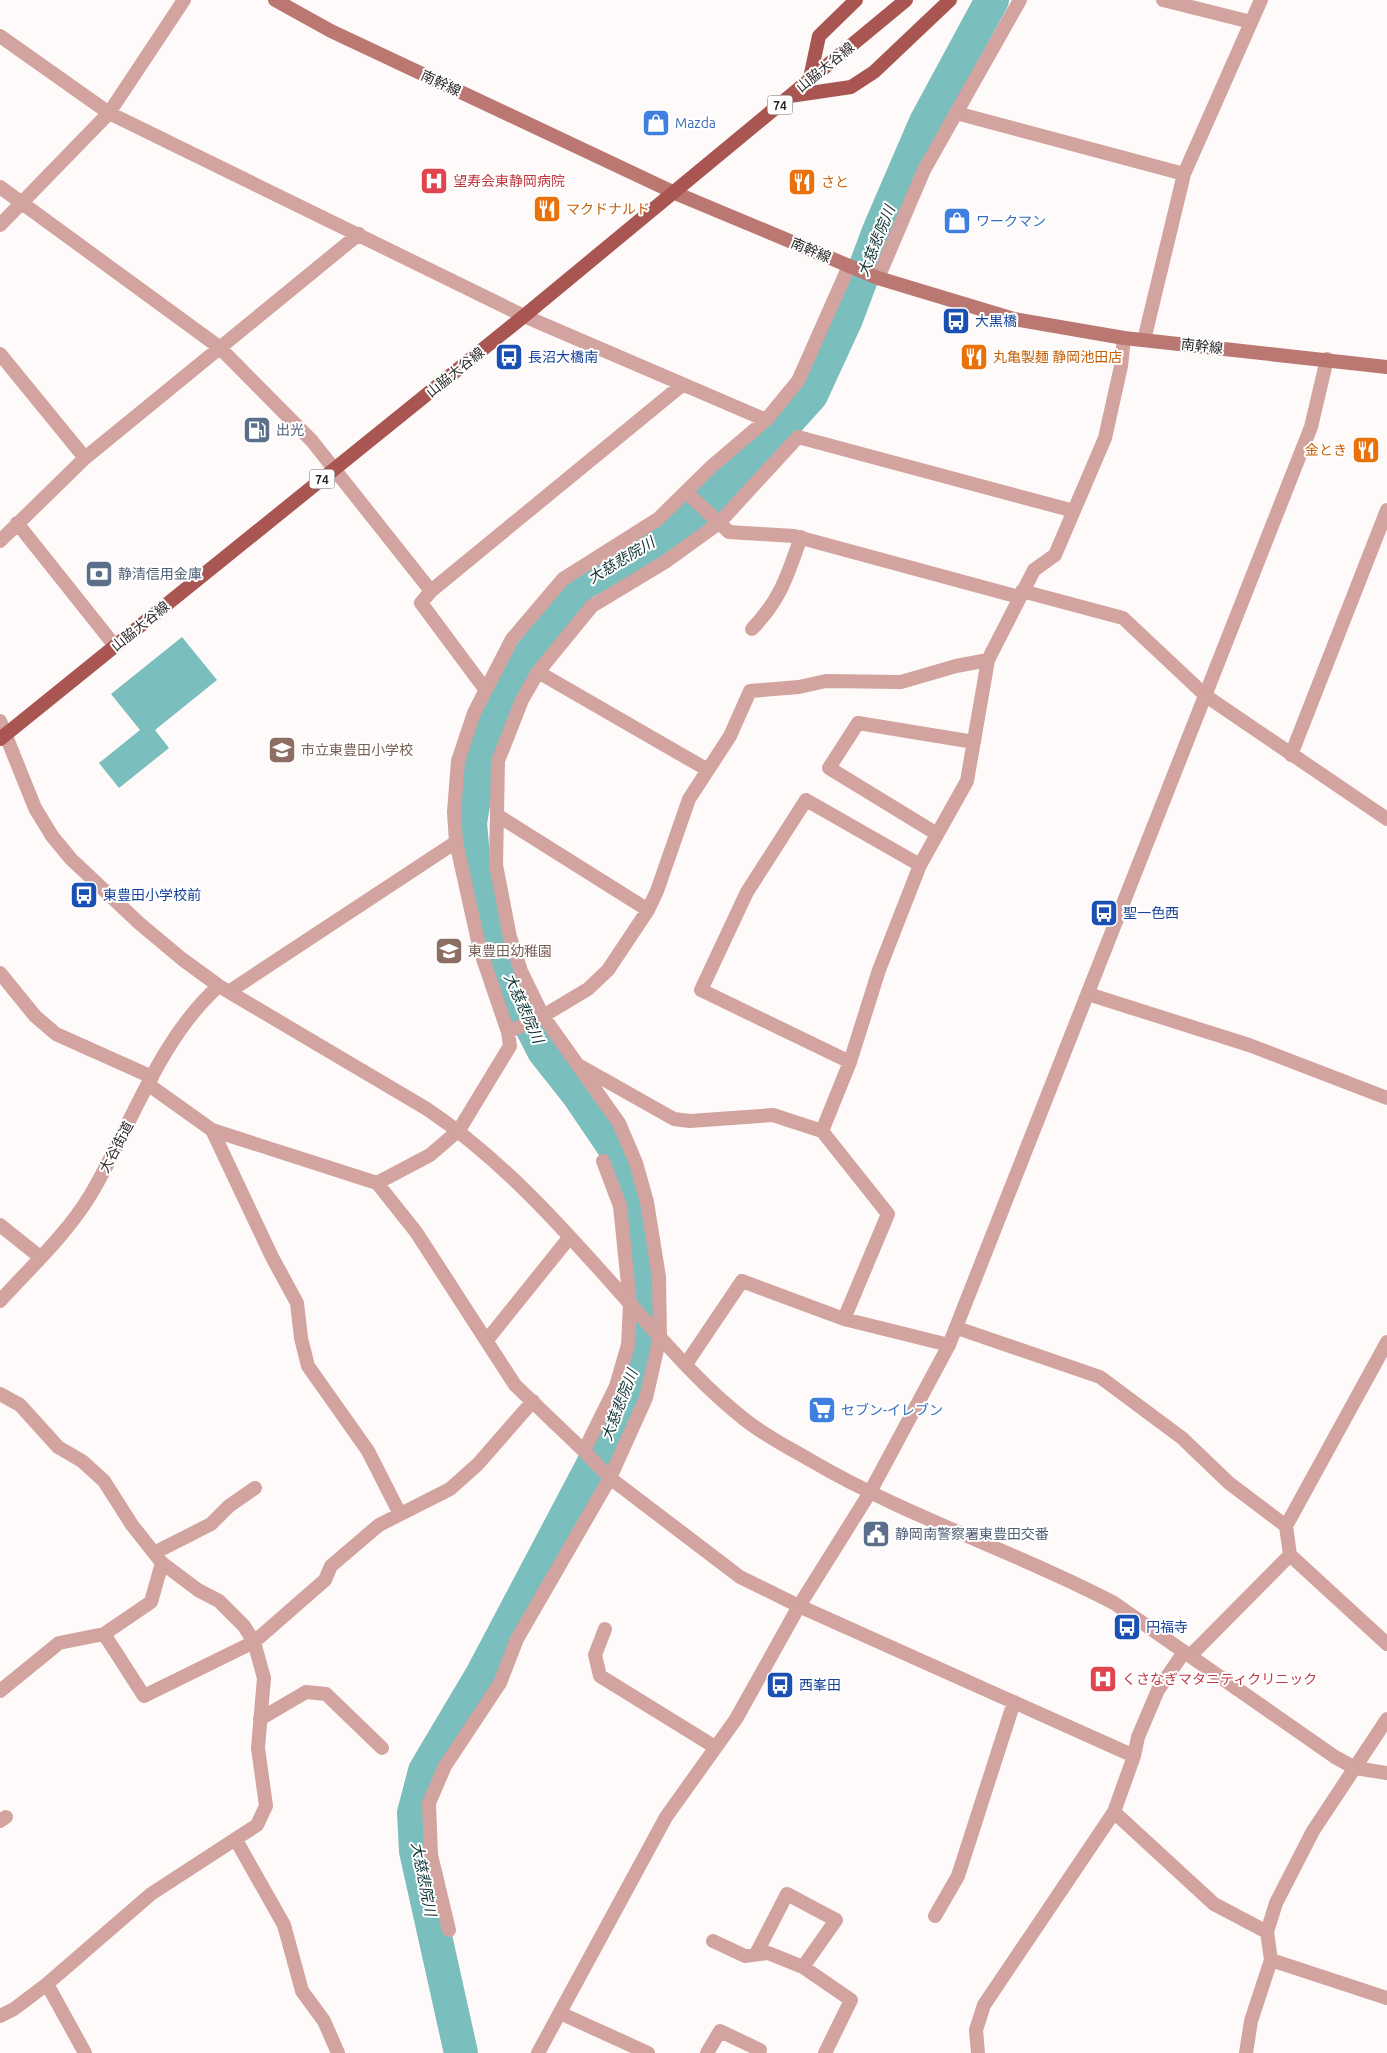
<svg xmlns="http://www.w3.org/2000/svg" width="1387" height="2053" viewBox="0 0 1387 2053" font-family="Ubuntu,'Noto Sans JP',sans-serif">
	<rect width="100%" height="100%" fill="#fefaf9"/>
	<path fill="#7abebe" d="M182,637L217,680L155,730L169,748L119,788L99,763L140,730L111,694Z"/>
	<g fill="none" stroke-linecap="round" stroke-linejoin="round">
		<path stroke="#7abebe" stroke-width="34" d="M461,2053L416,1851L414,1813L425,1771L482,1675L606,1440L624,1402L649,1317L648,1274L637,1208L616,1150L578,1094L544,1051L515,994L485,910L474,868L470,823L485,734L505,690L581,584L616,566L681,524L751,462L811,395L846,319L879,231L926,122L992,0"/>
		<path stroke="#d3a39f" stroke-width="14" d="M1163,0L1251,22
			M0,36L109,113L524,316L766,420
			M956,113L1184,174
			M0,187L219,347L312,441L431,591L421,603L485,689
			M0,225L109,113L184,0
			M1144,340L1184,174L1261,0
			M0,354L85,458
			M686,492L729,532L794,536L1019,597
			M17,523L115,646
			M0,541L85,458L359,234
			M431,591L682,385
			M1022,591L1123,618L1206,696L1387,819
			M752,629C781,599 787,576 801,537
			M538,672L708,770
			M1291,755L1387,510
			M497,815L648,910
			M937,834L829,768L858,723L974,742
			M0,973L35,1016L56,1034L152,1077
			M230,991L456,842
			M1088,994L1249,1045L1387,1098
			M508,1032L543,1016L588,989L608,970L648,910L657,891L689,799L730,736L750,691L799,687L826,681L901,682L956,666L988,660L1034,570L1055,555L1105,438L1121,366L1124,338
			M850,1062L701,990L747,892L806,800L920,865
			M580,1066L674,1119L690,1121L773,1115L822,1131L888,1214L844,1319L949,1345
			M149,1085L212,1130L377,1183L416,1232L515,1385L584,1451L616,1386L628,1345L630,1304L620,1206L603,1161
			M212,1130L272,1257L297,1303L301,1338L308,1366L368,1451L400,1514
			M822,1131L850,1062L879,970L920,865L967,781L988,660
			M377,1183L430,1155L459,1130L510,1046L508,1032L480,950L456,842L454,812L458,761L474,713L512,639L563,579L658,519L712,466L766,420L798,381L849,266
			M0,1225L40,1257
			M957,1328L1100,1377L1182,1438L1229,1483L1286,1526
			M487,1340L569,1238
			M1387,1342L1286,1526L1290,1555L1387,1644
			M686,1364L742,1281L844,1319
			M0,1394L20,1405L58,1447L82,1461L104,1481L132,1525L162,1563L198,1590L219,1601L244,1626L254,1642L264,1678L258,1748L266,1806L257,1825L151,1894L47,1984L14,2009L0,2016
			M584,1451L610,1478L740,1577L799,1606L1134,1756
			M154,1553L211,1524L229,1506L255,1488
			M605,1629L595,1655L600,1676L715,1747
			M104,1634L144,1696L254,1642L325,1580L331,1566L379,1525L450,1489L478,1464L533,1401
			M1190,1656L1290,1555
			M0,1691L59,1643L104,1634L151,1602L162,1563
			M260,1719L306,1692L326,1694L382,1748
			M1114,1812L1214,1904L1267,1932
			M0,1821L6,1817
			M236,1840L284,1925L302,1991L324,2021L338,2053
			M935,1916L958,1876L1014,1702
			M449,1930L431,1855L429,1803L445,1766L500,1683L517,1639L610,1478L646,1398L660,1337L659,1277L647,1202L636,1163L619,1123L543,1016L521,971L510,937L496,865L498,761L522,700L538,672L592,606L665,562L719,523L798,437L1074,511
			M713,1941L745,1956L768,1953L803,1967L851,2000L825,2053
			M756,1954L787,1894L836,1920L803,1967
			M1271,1960L1387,1998
			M47,1984L85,2053
			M560,2013L648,2053
			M707,2053L720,2031L760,2050
			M978,2053L976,2030L984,2005L1114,1812L1134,1756L1138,1737L1158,1690L1184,1652
			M1246,2053L1251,2021L1271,1960L1267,1932L1276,1903L1313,1831L1387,1719"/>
		<path stroke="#d3a39f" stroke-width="14" d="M878,278L924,170L1020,0
			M0,721L35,808L52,836L71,859L139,923L182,959L219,986L427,1109C506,1162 569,1235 632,1306C667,1345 702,1386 744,1419C764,1435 787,1447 810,1460C907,1517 1015,1551 1114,1603L1335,1757L1355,1768L1387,1773
			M0,1301C31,1267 67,1234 91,1194C130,1128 160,1037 219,986
			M538,2053L666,1817L736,1719L799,1606L869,1494L949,1345L1311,427L1327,359"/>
		<path stroke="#bb7772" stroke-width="14" d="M275,0L331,31L675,193L878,278L1014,319L1124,338L1387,367"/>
		<path stroke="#a95652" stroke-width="14" d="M810,78L819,36L856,0
			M790,96L851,87L874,72L950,0
			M0,739L524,316L906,0"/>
	</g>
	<defs>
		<g id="shop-square" transform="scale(1.4375)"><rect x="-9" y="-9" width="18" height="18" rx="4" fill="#3f7fe0" stroke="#fff"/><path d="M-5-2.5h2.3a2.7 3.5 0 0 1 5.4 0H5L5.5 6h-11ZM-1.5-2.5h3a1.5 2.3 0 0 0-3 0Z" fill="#fff"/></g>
		<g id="hospital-square" transform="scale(1.4375)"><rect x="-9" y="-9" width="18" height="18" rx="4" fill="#e0444e" stroke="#fff"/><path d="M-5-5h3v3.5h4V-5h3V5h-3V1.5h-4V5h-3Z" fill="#fff"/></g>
		<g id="restaurant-square" transform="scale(1.4375)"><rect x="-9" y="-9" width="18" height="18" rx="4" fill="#e8710a" stroke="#fff"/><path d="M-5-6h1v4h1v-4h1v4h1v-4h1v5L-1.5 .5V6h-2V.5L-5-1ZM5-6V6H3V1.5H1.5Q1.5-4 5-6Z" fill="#fff"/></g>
		<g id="bus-square" transform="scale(1.4375)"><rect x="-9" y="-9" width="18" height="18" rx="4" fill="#1a4fb4" stroke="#fff"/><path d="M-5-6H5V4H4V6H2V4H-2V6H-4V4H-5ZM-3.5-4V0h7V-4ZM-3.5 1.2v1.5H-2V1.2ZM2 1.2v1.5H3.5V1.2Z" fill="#fff"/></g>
		<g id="fuel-square" transform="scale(1.4375)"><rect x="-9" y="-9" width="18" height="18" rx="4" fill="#5c6f8a" stroke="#fff"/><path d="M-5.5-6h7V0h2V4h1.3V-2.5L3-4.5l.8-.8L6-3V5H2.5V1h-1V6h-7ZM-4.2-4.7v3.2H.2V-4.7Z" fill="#fff"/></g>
		<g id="bank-square" transform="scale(1.4375)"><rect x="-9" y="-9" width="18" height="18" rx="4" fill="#5c6f8a" stroke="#fff"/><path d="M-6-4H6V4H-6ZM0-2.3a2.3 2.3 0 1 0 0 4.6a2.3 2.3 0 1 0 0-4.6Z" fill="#fff"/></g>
		<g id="school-square" transform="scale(1.4375)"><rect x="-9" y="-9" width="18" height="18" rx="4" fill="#8d6e63" stroke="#fff"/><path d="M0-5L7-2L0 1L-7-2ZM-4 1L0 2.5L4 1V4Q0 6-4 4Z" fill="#fff"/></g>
		<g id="supermarket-square" transform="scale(1.4375)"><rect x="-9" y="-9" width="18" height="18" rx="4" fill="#3f7fe0" stroke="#fff"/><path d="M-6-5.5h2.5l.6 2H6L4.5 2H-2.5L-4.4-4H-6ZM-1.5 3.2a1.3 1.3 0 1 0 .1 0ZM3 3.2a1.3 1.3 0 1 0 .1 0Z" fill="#fff"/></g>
		<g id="civic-square" transform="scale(1.4375)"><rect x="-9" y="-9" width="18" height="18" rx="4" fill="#5c6f8a" stroke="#fff"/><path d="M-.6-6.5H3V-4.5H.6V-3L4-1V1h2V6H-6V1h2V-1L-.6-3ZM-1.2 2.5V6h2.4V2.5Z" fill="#fff"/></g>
	</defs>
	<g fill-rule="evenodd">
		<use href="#shop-square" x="656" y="123"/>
		<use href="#hospital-square" x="434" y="181"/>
		<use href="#restaurant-square" x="802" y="182"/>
		<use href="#restaurant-square" x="547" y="209"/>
		<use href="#shop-square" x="957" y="221"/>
		<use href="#bus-square" x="956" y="321"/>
		<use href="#bus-square" x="509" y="357"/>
		<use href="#restaurant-square" x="974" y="357"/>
		<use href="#fuel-square" x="257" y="430"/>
		<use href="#restaurant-square" x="1366" y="450"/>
		<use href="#bank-square" x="99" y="574"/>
		<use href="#school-square" x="282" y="750"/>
		<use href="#bus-square" x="84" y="895"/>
		<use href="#bus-square" x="1104" y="913"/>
		<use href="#school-square" x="449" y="951"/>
		<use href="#supermarket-square" x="822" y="1410"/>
		<use href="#civic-square" x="876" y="1534"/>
		<use href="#bus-square" x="1127" y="1627"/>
		<use href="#hospital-square" x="1103" y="1679"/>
		<use href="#bus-square" x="780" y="1685"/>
	</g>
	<g text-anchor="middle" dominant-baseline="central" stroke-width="4" stroke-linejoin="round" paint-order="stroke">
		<g fill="#fff" stroke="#6b6968" stroke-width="1">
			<rect x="767.5" y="95.5" width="25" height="19" rx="4"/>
			<rect x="309.5" y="469.5" width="25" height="19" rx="4"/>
		</g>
		<g font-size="12" font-weight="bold" fill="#2b2928">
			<text x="780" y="105">74</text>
			<text x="322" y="479">74</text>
		</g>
		<g font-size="14" fill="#2b2928" stroke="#fff">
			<text transform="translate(825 67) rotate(-39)">山脇大谷線</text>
			<text transform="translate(441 83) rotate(25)">南幹線</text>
			<text transform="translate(811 250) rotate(23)">南幹線</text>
			<text transform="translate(1202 346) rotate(6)">南幹線</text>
			<text transform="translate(455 372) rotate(-39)">山脇大谷線</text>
			<text transform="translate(140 626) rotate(-39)">山脇大谷線</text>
			<text transform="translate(116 1147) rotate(-62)">大谷街道</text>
		</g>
		<g font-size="14" fill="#366cbe" stroke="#fff" text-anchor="start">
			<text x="675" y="123">Mazda</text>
			<text x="976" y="221">ワークマン</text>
			<text x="841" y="1410">セブン-イレブン</text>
		</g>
		<g font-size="14" fill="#be3a42" stroke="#fff" text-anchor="start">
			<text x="453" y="181">望寿会東静岡病院</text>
			<text x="1122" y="1679">くさなぎマタニティクリニック</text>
		</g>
		<g font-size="14" fill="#c56008" stroke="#fff" text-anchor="start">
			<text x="821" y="182">さと</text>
			<text x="566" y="209">マクドナルド</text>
			<text x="993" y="357">丸亀製麺 静岡池田店</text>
			<text x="1347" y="450" text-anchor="end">金とき</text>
		</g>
		<g font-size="14" fill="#164399" stroke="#fff" text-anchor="start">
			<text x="975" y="321">大黒橋</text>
			<text x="528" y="357">長沼大橋南</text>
			<text x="103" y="895">東豊田小学校前</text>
			<text x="1123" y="913">聖一色西</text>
			<text x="1146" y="1627">円福寺</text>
			<text x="799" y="1685">西峯田</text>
		</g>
		<g font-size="14" fill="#4e5e75" stroke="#fff" text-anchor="start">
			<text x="276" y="430">出光</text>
			<text x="118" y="574">静清信用金庫</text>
			<text x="895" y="1534">静岡南警察署東豊田交番</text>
		</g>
		<g font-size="14" fill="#785e54" stroke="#fff" text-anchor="start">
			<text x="301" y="750">市立東豊田小学校</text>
			<text x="468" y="951">東豊田幼稚園</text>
		</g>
		<g font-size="15" font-style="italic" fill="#0e3131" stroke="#fff">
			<text transform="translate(876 241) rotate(-68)">大慈悲院川</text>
			<text transform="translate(621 560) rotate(-31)">大慈悲院川</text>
			<text transform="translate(524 1008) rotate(66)">大慈悲院川</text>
			<text transform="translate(619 1405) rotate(-69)">大慈悲院川</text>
			<text transform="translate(424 1879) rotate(79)">大慈悲院川</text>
		</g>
	</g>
</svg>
